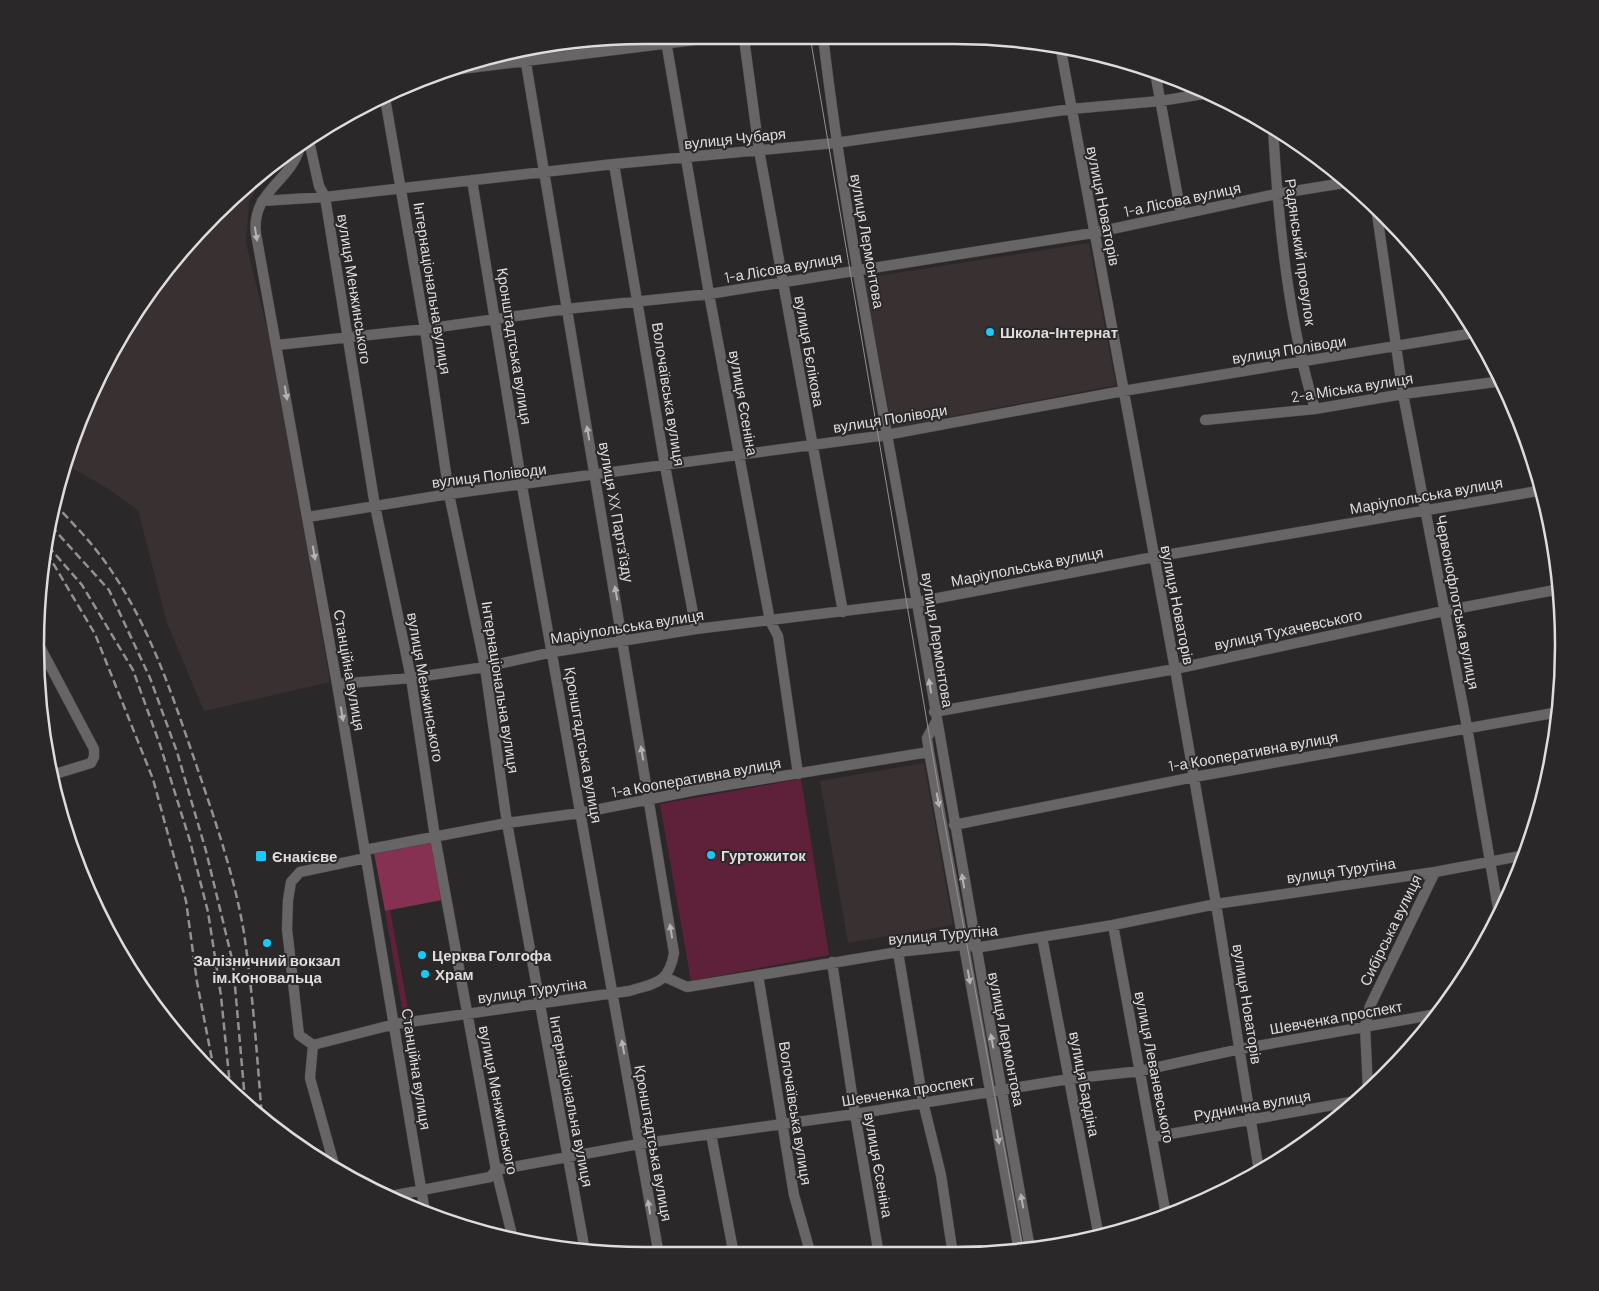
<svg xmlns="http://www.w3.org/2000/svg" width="1599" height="1291" viewBox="0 0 1599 1291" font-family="Barlow,sans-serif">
	<rect width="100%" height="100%" fill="#2b2829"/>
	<path fill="#393032" d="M285,159L256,190L249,202L246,243L272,349L330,682L204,711L167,623L138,510L104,486L65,464L117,340L214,214Z
		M1089,243L1116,385L892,428L864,278Z
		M924,763L953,925L848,943L820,781Z"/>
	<path fill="#5f2139" d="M801,779L829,955L691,981L660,804Z
		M390,910L409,1014H403L385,911Z"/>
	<path fill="#863152" d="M432,842L442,900L385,911L374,853Z"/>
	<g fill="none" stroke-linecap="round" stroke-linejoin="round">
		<g stroke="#484646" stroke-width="11">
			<path id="minor" d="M665,35L709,294L770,621L778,636L798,774
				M747,35L745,46L759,150L843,612
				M823,36C845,226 885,414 917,603C954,818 991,1034 1030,1249
				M1060,45L1175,669L1216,904L1259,1171
				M453,70L735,35
				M1155,72L1181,214
				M385,98L425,329L449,494L485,667L507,823L585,1251
				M1273,127C1278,219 1288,321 1315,409
				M309,141L319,186L325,197L375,506L411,678L435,837L496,1170L513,1239
				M300,147C290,183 251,191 256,234L337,684L425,1212
				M614,164L665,466L696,629
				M472,180L522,486L659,1255
				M262,201L325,197L614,164L835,143L1071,109L1160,101L1210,93
				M1376,207L1403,394L1467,727L1499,914
				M277,345L425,329L566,309L709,294L1093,233L1276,194L1350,182
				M1205,420L1315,409L1403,394L1503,381
				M308,517L449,494L886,435L1123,391L1474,333
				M37,630L40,635L39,645L94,749V757L91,763L52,775
				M337,684L411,678L485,667L553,652L696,629L917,602L1154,557L1544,490
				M934,712L1175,669L1444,611L1560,589
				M929,752L1019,1251
				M954,825L1194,777L1559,712
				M365,850L507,823L580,813L696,790L929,752L927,738L936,722
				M1113,925L1166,1215
				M1042,937L1099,1237
				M898,952L923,1102L941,1175L953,1255
				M832,962L855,1114L879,1255
				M758,975L794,1195L811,1255
				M665,977L687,987L898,952L971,944L975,948L1113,925L1216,904L1435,872L1526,855
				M313,1045L395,1024L629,991C656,983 669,983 674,953L524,51
				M1368,1090L1365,1026L1370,1006L1435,872
				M711,1134L734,1255
				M1153,1137L1356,1101
				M335,1168L310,1078L313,1045L299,1035L287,929L288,900L291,882L300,872L366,858
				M386,1197L490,1177L496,1170L639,1144L855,1114L1069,1079L1140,1071L1240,1049L1437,1014"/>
		</g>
		<use href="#minor" stroke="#686566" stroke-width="10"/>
		<path stroke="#949192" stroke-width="1" d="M810,36L940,798L1023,1250"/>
		<path stroke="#949192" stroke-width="2.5" stroke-dasharray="8 4" stroke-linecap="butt" d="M54,504C63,512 71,522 80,531C143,600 169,686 199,773C217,826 235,879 244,933C253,995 257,1056 262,1118
			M51,526L109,590L150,678L177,752L206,851L233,963L245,1101
			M48,546L82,585L133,670L160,745L190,841L208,912L221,996L230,1086
			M47,553L95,634L153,779L186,901L197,982L214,1070"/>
	</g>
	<defs><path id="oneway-solid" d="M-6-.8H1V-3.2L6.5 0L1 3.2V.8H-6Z" transform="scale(1.25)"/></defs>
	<g fill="#b5b2b3">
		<use href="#oneway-solid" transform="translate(256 234) rotate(81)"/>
		<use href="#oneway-solid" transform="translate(286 393) rotate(80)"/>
		<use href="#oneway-solid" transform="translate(588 433) rotate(-100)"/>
		<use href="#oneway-solid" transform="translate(314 553) rotate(80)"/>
		<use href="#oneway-solid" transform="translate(616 593) rotate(-100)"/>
		<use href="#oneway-solid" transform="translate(930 686) rotate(-99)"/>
		<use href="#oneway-solid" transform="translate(342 714) rotate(80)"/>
		<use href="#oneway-solid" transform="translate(642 753) rotate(-99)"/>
		<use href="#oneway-solid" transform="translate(938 800) rotate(80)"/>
		<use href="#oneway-solid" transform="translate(963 881) rotate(-100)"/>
		<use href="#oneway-solid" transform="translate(671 931) rotate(-99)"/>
		<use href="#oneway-solid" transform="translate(969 977) rotate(80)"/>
		<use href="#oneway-solid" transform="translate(992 1041) rotate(-101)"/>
		<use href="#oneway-solid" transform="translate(623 1047) rotate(-100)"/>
		<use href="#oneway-solid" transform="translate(998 1137) rotate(80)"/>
		<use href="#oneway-solid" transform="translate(1022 1201) rotate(-100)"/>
		<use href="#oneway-solid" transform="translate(649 1207) rotate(-99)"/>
	</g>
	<g fill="#16cafb" stroke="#2b2829" stroke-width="2">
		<circle cx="990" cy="332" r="5"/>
		<circle cx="711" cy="855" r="5"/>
		<rect x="255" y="850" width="12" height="12" rx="2.5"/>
		<circle cx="267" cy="943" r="5"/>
		<circle cx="422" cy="955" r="5"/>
		<circle cx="425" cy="974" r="5"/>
	</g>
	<g text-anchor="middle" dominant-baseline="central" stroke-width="4" stroke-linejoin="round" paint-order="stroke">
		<g font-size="15" fill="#dedcdd" stroke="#2b2829">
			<text transform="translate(735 138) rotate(-6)">вулиця Чубаря</text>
			<text transform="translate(1182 199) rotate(-12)">1-а Лісова вулиця</text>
			<text transform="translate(1104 206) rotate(79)">вулиця Новаторів</text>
			<text transform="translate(868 241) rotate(80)">вулиця Лермонтова</text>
			<text transform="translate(1301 252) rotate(82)">Радянський провулок</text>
			<text transform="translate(783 267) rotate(-10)">1-а Лісова вулиця</text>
			<text transform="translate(433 288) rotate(81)">Інтернаціональна вулиця</text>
			<text transform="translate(355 289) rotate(81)">вулиця Менжинського</text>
			<text transform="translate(515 346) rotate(81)">Кронштадтська вулиця</text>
			<text transform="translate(1289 349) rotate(-9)">вулиця Поліводи</text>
			<text transform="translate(810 351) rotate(80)">вулиця Бєлікова</text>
			<text transform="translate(1352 387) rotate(-9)">2-а Міська вулиця</text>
			<text transform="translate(669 394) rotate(81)">Волочаївська вулиця</text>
			<text transform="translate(744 403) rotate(80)">вулиця Єсеніна</text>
			<text transform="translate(890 418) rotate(-9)">вулиця Поліводи</text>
			<text transform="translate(489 475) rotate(-7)">вулиця Поліводи</text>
			<text transform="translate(1426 495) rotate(-10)">Маріупольська вулиця</text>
			<text transform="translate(617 512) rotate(80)">вулиця XX Партз'їзду</text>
			<text transform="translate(1027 566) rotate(-11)">Маріупольська вулиця</text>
			<text transform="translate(1458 602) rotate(79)">Червонофлотська вулиця</text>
			<text transform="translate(1178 605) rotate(79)">вулиця Новаторів</text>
			<text transform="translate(627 626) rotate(-9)">Маріупольська вулиця</text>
			<text transform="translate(1288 629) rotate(-12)">вулиця Тухачевського</text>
			<text transform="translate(938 640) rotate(81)">вулиця Лермонтова</text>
			<text transform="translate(350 670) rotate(80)">Станційна вулиця</text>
			<text transform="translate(426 687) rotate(80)">вулиця Менжинського</text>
			<text transform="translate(501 687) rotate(81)">Інтернаціональна вулиця</text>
			<text transform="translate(584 745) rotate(80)">Кронштадтська вулиця</text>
			<text transform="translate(1253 751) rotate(-10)">1-а Кооперативна вулиця</text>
			<text transform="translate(696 777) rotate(-10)">1-а Кооперативна вулиця</text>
			<text transform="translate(1341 870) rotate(-8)">вулиця Турутіна</text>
			<text transform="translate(1390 930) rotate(-64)">Сибірська вулиця</text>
			<text transform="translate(943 934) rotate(-5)">вулиця Турутіна</text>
			<text transform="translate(532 990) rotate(-8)">вулиця Турутіна</text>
			<text transform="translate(1248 1004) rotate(81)">вулиця Новаторів</text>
			<text transform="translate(1336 1017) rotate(-10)">Шевченка проспект</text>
			<text transform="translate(1007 1039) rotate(79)">вулиця Лермонтова</text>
			<text transform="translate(1155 1067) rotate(79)">вулиця Леваневського</text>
			<text transform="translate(417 1069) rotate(81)">Станційна вулиця</text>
			<text transform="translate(1085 1084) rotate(79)">вулиця Бардіна</text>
			<text transform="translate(908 1090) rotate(-9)">Шевченка проспект</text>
			<text transform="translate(499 1100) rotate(79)">вулиця Менжинського</text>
			<text transform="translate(572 1101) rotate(79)">Інтернаціональна вулиця</text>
			<text transform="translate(1252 1105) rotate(-10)">Руднична вулиця</text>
			<text transform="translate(796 1113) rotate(81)">Волочаївська вулиця</text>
			<text transform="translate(654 1143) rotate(80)">Кронштадтська вулиця</text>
			<text transform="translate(879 1165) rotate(80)">вулиця Єсеніна</text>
		</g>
		<g font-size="15" font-weight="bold" fill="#dedcdd" stroke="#2b2829" text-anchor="start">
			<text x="1000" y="332">Школа-Інтернат</text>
			<text x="721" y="855">Гуртожиток</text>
			<text x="272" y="856">Єнакієве</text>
			<text x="432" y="955">Церква Голгофа</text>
			<text x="267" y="960" text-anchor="middle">Залізничний вокзал<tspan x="267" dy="17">ім.Коновальца</tspan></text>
			<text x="435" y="974">Храм</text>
		</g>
	</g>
	<path d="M0 0H1599V1291H0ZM645 44H954A601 601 0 0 1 1555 645V646A601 601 0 0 1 954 1247H645A601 601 0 0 1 44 646V645A601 601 0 0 1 645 44Z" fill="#2b2829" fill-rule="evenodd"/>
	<path fill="none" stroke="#dedcdd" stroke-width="2.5" d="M645 44H954A601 601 0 0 1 1555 645V646A601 601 0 0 1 954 1247H645A601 601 0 0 1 44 646V645A601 601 0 0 1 645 44Z"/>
</svg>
